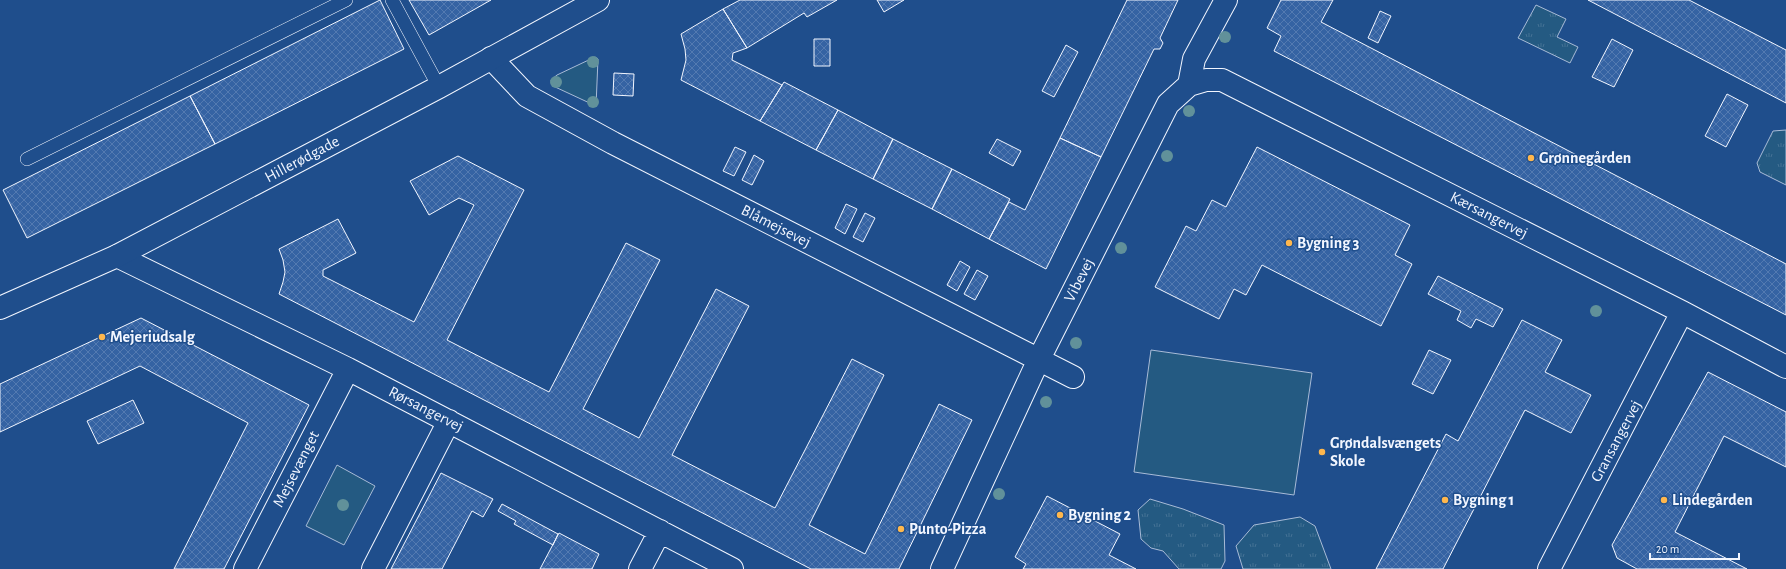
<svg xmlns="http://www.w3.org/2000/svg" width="1786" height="569" viewBox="0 0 1786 569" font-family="'Alegreya Sans',sans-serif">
	<defs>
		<pattern id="park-tufts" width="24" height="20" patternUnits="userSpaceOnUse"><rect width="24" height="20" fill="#245a82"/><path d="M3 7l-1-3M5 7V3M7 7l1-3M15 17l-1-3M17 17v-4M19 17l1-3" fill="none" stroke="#447295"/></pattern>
		<pattern id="building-cross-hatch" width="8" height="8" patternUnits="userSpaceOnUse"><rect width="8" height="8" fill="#3563a3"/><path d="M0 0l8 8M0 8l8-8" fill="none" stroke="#537ab1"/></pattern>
	</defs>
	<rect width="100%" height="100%" fill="#1f4e8c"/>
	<path fill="#245a82" stroke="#a8bbd7" d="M595,57L598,59L596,106L553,86L551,80L557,75Z
		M1151,350L1312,373L1294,495L1134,472Z
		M337,465L375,486L344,545L306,526Z"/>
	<path fill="url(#park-tufts)" stroke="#a8bbd7" d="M1536,5L1566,19L1557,37L1578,47L1570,63L1518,38Z
		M1786,130V185L1760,172L1757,163L1773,131Z
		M1150,499L1183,509L1224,525L1225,561L1221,569H1179L1163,551L1151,548L1141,539L1138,510Z
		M1300,517L1315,526L1331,569H1243L1236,546L1254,525Z"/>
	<path fill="url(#building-cross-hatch)" stroke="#f2f6ff" d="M380,0L404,49L215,144L190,96Z
		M409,0H491L429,35Z
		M740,0H837L807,17L804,13L747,48L723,9Z
		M877,0H904L884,12Z
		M1127,0H1178L1160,38L1163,43L1160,49H1154L1101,157L1060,138Z
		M1281,0H1333L1321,22L1786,264V315L1274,51L1281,36L1267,28Z
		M1588,0H1689L1786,50V103Z
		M723,9L747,48L733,53L732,60L782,85L760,121L681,80L686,60L685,49L681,34Z
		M1380,11L1391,16L1378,43L1368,38Z
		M814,39H830V66H814Z
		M1612,39L1633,50L1614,87L1592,77Z
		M1066,45L1078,52L1054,97L1042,91Z
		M614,73L634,74L633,96L613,95Z
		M784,82L838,110L816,150L760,121Z
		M1727,94L1748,105L1726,147L1705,136Z
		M190,96L215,144L27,238L3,190Z
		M838,110L893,139L873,179L816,150Z
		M1060,138L1101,157L1046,269L989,239L1009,202L1025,210Z
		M893,139L952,169L932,209L873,179Z
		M997,139L1021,151L1013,166L989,153Z
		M735,147L746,152L734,176L723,171Z
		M1257,147L1410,225L1395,255L1412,264L1381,326L1262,265L1246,295L1234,289L1219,319L1155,287L1186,226L1196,231L1212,200L1226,207Z
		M754,155L764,161L752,185L742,180Z
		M458,156L524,190L447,340L549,392L626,243L660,260L583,409L639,438L716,289L749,306L672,455L775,508L852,359L884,375L809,525L865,554L939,404L972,420L899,569H811L279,294L283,282L285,272L283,260L279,249L338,219L356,253L323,270V276L414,322L474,205L459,198L429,215L410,181Z
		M952,169L1010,199L989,239L932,209Z
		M846,204L857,209L845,234L835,228Z
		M865,213L875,218L863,242L853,237Z
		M960,261L970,267L957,291L947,285Z
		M977,270L988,276L975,300L964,294Z
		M1438,276L1503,309L1493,327L1476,319L1471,328L1457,320L1461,311L1428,294Z
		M141,318L309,405L224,569H174L248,423L140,366L0,432V384Z
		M1522,320L1562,340L1545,372L1591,395L1571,433L1525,410L1443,569H1376L1446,434L1458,441Z
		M1429,350L1451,360L1433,394L1412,384Z
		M1708,372L1786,412V467L1724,436L1675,532L1747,569H1637L1617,558L1612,545Z
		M133,400L144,423L98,444L87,421Z
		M441,473L493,499L483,517L472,511L442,569H391Z
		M1047,496L1120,534L1109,555L1136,569H1023L1026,564L1015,557Z
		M502,504L558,534L553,545L514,524L516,521L498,511Z
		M559,533L599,554L592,569H540Z"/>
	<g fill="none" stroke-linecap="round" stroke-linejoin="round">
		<g stroke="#f2f6ff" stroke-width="14">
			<path id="service" d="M392,0L439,87
				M27,159L346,0"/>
		</g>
		<g stroke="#f2f6ff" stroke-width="24">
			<path id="minor" d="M491,58L527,96L613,143L1073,377
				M1189,85L1206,80H1222L1682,312L1786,367
				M117,256L348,369L732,569
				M245,569L348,369
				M373,569L449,421
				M640,569L660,531
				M942,569L1039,359L1168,104L1189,85L1194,59L1226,0
				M1549,569L1682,312"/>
		</g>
		<g stroke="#f2f6ff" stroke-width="24">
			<path id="tertiary" d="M0,308L117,256L439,87L598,0"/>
		</g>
		<use href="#service" stroke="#1f4e8c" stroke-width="13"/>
		<use href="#minor" stroke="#1f4e8c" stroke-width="22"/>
		<use href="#tertiary" stroke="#1f4e8c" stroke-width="22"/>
	</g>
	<g fill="#61919a">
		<circle cx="1225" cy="37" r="6"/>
		<circle cx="593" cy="62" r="6"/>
		<circle cx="556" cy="82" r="6"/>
		<circle cx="593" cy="102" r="6"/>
		<circle cx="1189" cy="111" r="6"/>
		<circle cx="1167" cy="156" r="6"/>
		<circle cx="1121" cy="248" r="6"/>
		<circle cx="1596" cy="311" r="6"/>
		<circle cx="1076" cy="343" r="6"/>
		<circle cx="1046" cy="402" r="6"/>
		<circle cx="999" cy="494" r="6"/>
		<circle cx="343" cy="505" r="6"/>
	</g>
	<g fill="#ffb74d" stroke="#1f4e8c" stroke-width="1.5">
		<circle cx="1531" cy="158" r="4"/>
		<circle cx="1289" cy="243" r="4"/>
		<circle cx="102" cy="337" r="4"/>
		<circle cx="1322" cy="452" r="4"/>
		<circle cx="1445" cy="500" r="4"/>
		<circle cx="1664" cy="500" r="4"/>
		<circle cx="1060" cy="515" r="4"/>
		<circle cx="901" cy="529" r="4"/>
	</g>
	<g text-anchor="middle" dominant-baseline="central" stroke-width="3" stroke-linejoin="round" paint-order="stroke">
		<g font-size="16" font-weight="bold" fill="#f2f6ff" stroke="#1f4e8c" text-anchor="start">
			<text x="1539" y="158">Grønnegården</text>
			<text x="1297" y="243">Bygning 3</text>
			<text x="110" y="337">Mejeriudsalg</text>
			<text x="1330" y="443">Grøndalsvængets<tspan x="1330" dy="18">Skole</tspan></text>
			<text x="1453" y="500">Bygning 1</text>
			<text x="1672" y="500">Lindegården</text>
			<text x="1068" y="515">Bygning 2</text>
			<text x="909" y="529">Punto-Pizza</text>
		</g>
		<g font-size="16" fill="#f2f6ff" stroke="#1f4e8c">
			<text transform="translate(302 159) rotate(-28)">Hillerødgade</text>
			<text transform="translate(1489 215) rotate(27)">Kærsangervej</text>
			<text transform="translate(776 226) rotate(27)">Blåmejsevej</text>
			<text transform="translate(1079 280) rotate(-63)">Vibevej</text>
			<text transform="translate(426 409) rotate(27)">Rørsangervej</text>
			<text transform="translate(1616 441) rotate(-62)">Gransangervej</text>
			<text transform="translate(296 469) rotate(-63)">Mejsevænget</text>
		</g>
	</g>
	<path d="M1650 553v6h89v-6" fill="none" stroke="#f2f6ff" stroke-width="2"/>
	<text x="1656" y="553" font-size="12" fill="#f2f6ff" stroke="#1f4e8c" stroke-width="3" paint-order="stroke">20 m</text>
</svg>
